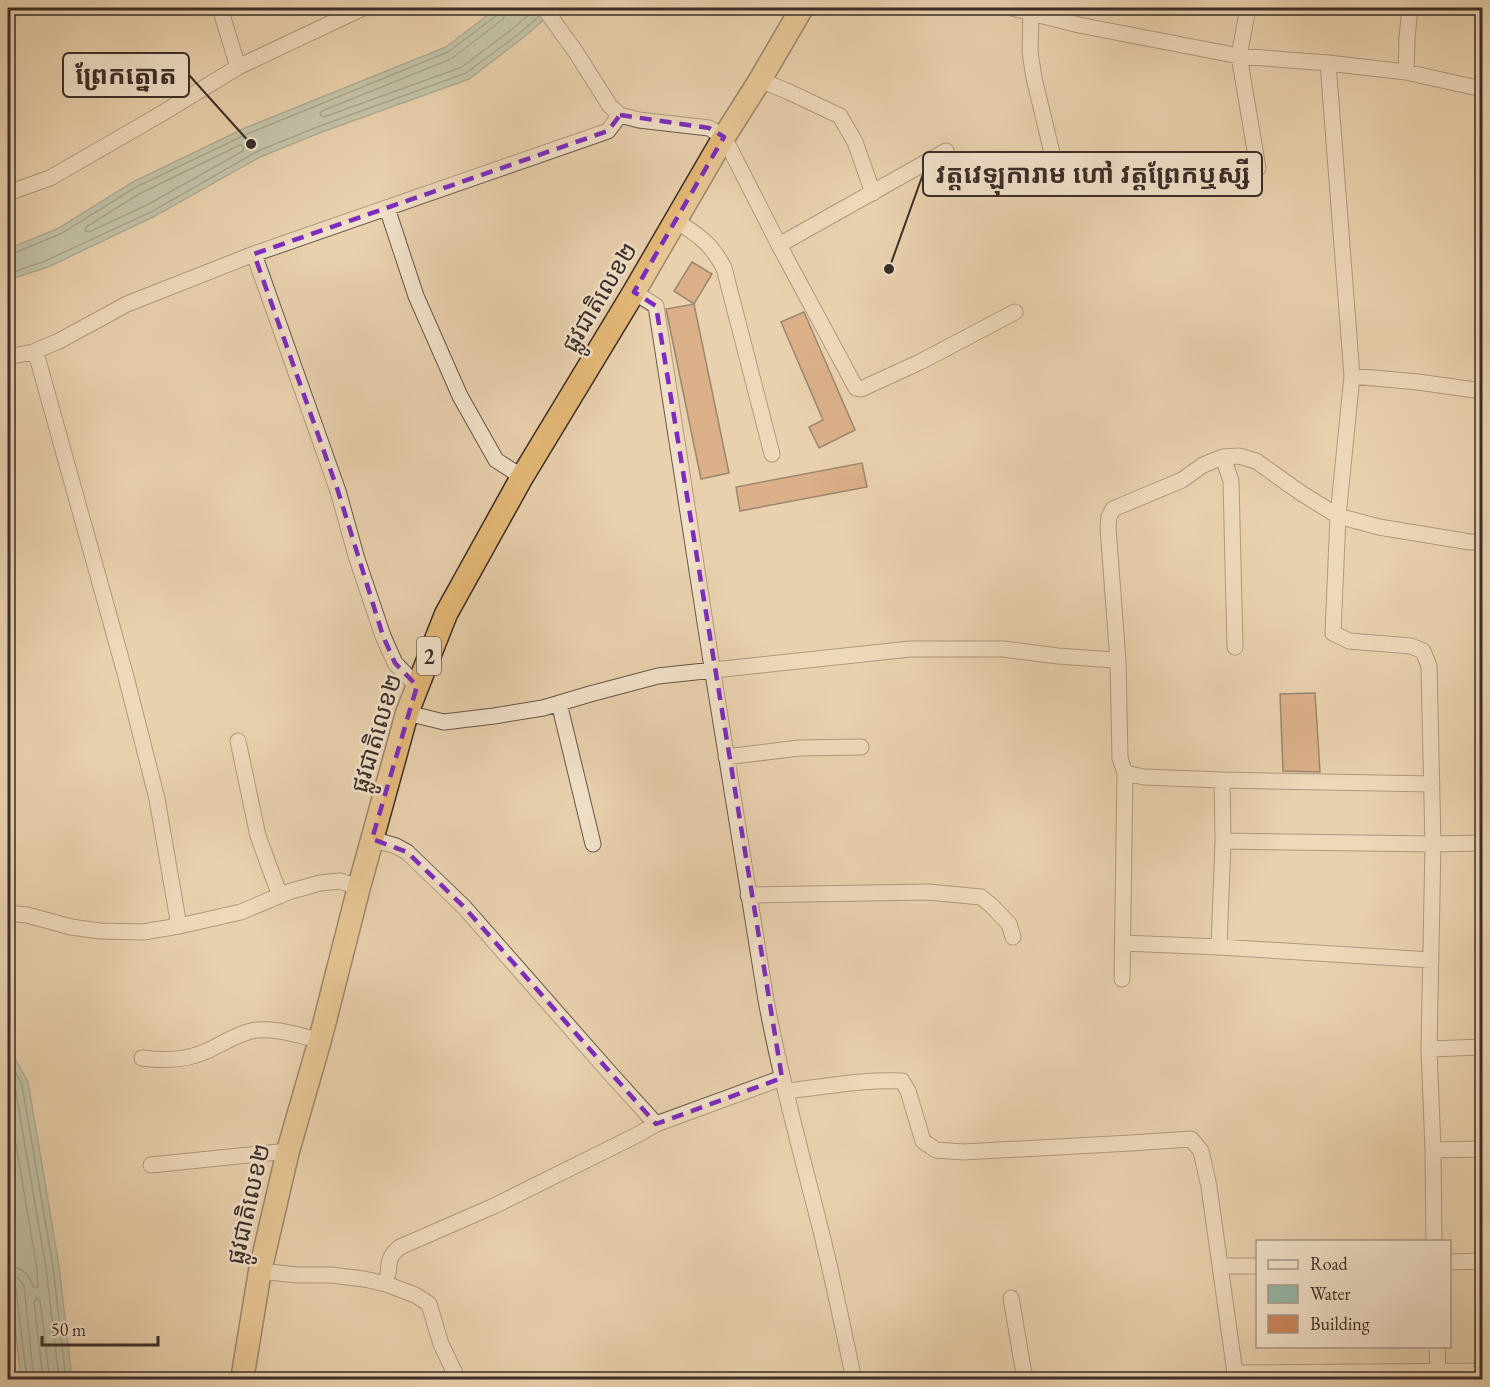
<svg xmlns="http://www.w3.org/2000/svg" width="1490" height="1387" viewBox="0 0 1490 1387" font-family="'EB Garamond','Noto Sans Khmer',serif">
	<rect width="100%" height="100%" fill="#e9d1ad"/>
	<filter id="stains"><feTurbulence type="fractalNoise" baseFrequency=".00333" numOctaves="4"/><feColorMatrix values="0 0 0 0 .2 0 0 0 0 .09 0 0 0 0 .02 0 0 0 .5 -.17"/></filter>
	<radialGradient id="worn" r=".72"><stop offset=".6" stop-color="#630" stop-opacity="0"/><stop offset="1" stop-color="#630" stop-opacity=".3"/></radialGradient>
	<path fill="#97b7a9" stroke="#728076" stroke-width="1.5" d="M497,8H557L524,37L469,79L322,132L260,157L153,217L48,267L8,280V249L59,228L133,182L245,128L446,47Z
		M8,1046L28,1082L59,1266L72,1379H21L8,1263Z"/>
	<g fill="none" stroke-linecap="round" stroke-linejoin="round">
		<path stroke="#687269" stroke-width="1.5" d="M507,8L506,14L502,20L451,59L322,111L320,113L321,115L324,117L462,67L515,27L535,9
			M240,145L244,147L243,151L147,205L89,232L85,231L86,227L139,194Z
			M8,254H12L62,233L136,187L247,134L448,52L497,15L500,8
			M8,274L45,261L151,212L258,151L320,126L466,73L520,33L539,16
			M8,1058L22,1085L53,1267L66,1380
			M8,1073L15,1087L46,1268L59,1380
			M8,1097L37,1269L38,1287L36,1288L33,1287C29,1274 22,1267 8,1266
			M8,1275L18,1278L24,1286L34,1380
			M8,1283L13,1284L16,1289L27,1380
			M43,1380L34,1301L37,1298L40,1301L50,1380"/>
	</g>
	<path fill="#cb875d" stroke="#3a2d29" stroke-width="1.5" d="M692,262L712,274L694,304L674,291Z
		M694,304L729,473L701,479L666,309Z
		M804,312L855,430L819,448L809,427L823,420L781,322Z
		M862,463L867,487L740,511L736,487Z
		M1315,693L1320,772L1283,771L1280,694Z"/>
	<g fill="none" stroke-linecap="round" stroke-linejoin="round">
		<g stroke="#66564a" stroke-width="17">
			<path id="minor" d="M220,8L238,67
				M544,8L575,51L610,106L620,115L639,120L709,128L724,137L779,245L856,388L861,389L920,362L1015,312
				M1012,8L1079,25L1239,56L1328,63L1406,72L1482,89
				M1248,8L1239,56L1258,168
				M1031,12L1030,52L1034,78L1059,182
				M1328,63L1352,376L1338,516L1333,633L1349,641L1411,646L1423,651L1429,666L1433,844L1429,1049L1433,1150L1434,1242
				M1406,72L1407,38L1410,8
				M760,80L789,92L840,116L855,142L873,193
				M8,193L50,178L161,114L238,67L363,8
				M387,208L416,296L460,396L496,460L522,477
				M675,220C698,235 711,243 724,268L772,454
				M779,245L946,151
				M254,254L338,491L357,559L383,636L395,663L417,686
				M634,292L656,306L711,661L766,1000C780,1075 800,1149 819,1223C832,1275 843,1327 854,1380
				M33,352L38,360L125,673L157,799L179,926
				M8,357L33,352L59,341L127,304L254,254L608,131L620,115
				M1352,376L1418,382L1482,391
				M1223,457L1231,481L1235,647
				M559,703L593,844
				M407,713L444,722L494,716L543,708L590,694L658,676L910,649H1003L1058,656L1114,660L1118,661
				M238,741L258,836L280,896
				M726,757L799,748L861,747
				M1125,773L1144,777L1222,780L1432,784
				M372,839L396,846L407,852L464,907L609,1072L656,1124
				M1223,841L1433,844L1482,843
				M748,895L928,892L981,897L992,906L1009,924L1013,937
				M8,913L27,915L71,927L100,931L143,932L179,926L241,912L288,892L320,883L340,881L359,887
				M1123,943L1219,947L1431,960
				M1219,947L1223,841L1222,780
				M1122,979L1125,773L1120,758L1118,661L1108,528L1109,517L1113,509L1182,480L1203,465L1223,457L1239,456L1256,461L1301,493L1338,516L1379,527L1470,542H1482
				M1429,1049L1482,1047
				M142,1058C164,1061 189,1060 209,1050C223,1043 236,1035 251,1031C273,1026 298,1036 320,1040
				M786,1091C825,1087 863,1079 902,1081L908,1091L923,1141L936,1150L963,1152L1131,1143L1191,1139L1201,1151L1209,1187L1236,1380
				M1433,1150L1482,1149
				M151,1165L288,1151
				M1450,1262L1482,1261
				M1221,1266H1258
				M260,1271L297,1275H331L364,1279L386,1284L415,1295L429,1304L441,1344L458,1380
				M388,1274C389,1261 389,1256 400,1247L494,1206L637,1135L656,1124L782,1078
				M1011,1298L1025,1380
				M1437,1346L1438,1372
				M1235,1373L1482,1371"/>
		</g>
		<g stroke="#3a2d29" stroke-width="25">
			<path id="highway" d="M242,1380L260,1271L288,1151L320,1040L359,887L407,713L446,614L487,540L522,477L634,292L724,137L760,80L802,8"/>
		</g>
		<use href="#minor" stroke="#f1e1ca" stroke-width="15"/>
		<use href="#highway" stroke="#e4b876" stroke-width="22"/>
	</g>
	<path d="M0 0H1490V1387H0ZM620,115L709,128L724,137L634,292L656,306L782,1078L656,1124L464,907L407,852L372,839L417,686L395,663L383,636L338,491L254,254L608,131Z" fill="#e9d1ad" fill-opacity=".55" fill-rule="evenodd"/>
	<path fill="none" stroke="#7b2cbf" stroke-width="4.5" stroke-dasharray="12 8" stroke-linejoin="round" d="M620,115L709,128L724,137L634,292L656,306L782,1078L656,1124L464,907L407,852L372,839L417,686L395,663L383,636L338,491L254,254L608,131Z"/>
	<g text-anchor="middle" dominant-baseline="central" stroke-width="5" stroke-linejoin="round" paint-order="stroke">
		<rect fill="#f1e1ca" stroke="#716359" stroke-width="1.5" x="417" y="637" width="24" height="38" rx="4.5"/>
		<g font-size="22" font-weight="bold" fill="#3a2d29">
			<text x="429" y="656">2</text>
		</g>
		<g font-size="24" fill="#3a2d29" stroke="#f1e1ca">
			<text transform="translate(599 297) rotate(-59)">ផ្លូវជាតិលេខ២</text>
			<text transform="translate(376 733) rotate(-73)">ផ្លូវជាតិលេខ២</text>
			<text transform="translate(248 1204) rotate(-77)">ផ្លូវជាតិលេខ២</text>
		</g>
	</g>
	<path fill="none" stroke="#3a2d29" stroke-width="2" d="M251 144L189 75M889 269L923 174"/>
	<g fill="#3a2d29" stroke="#f1e1ca" stroke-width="2">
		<circle cx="251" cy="144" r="6"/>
		<circle cx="889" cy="269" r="6"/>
	</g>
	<g fill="#f1e1ca" stroke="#3a2d29" stroke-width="2">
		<rect x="63" y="53" width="126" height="44" rx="6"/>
		<rect x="923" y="152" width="339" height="44" rx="6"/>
	</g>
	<g font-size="26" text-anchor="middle" font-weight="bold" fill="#3a2d29">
		<text x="126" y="84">ព្រែកត្នោត</text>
		<text x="1093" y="183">វត្តវេឡុការាម ហៅ វត្តព្រែកឬស្សី</text>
	</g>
	<rect width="1490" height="1387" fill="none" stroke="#e9d1ad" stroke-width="30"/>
	<rect x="9" y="9" width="1472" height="1369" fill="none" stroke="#3a2d29" stroke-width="3"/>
	<rect x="15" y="15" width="1460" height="1357" fill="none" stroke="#3a2d29" stroke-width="1.5"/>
	<rect x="1256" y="1240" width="195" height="108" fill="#f1e1ca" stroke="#a8998a" stroke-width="1.5"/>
	<rect x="1268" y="1260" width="30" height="9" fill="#f1e1ca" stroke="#a8998a" stroke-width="1.5"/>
	<text x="1310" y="1270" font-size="18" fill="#3a2d29">Road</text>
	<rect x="1268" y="1285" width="30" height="18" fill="#97b7a9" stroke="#a8998a" stroke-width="1.5"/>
	<text x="1310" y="1300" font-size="18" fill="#3a2d29">Water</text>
	<rect x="1268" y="1315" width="30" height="18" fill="#cb875d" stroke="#a8998a" stroke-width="1.5"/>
	<text x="1310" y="1330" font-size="18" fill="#3a2d29">Building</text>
	<path d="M42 1336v9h116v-9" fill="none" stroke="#3a2d29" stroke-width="3"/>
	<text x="51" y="1336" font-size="18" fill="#3a2d29" stroke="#f1e1ca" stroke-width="4.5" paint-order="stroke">50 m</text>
	<rect width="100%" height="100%" filter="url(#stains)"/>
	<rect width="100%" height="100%" fill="url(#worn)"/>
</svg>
